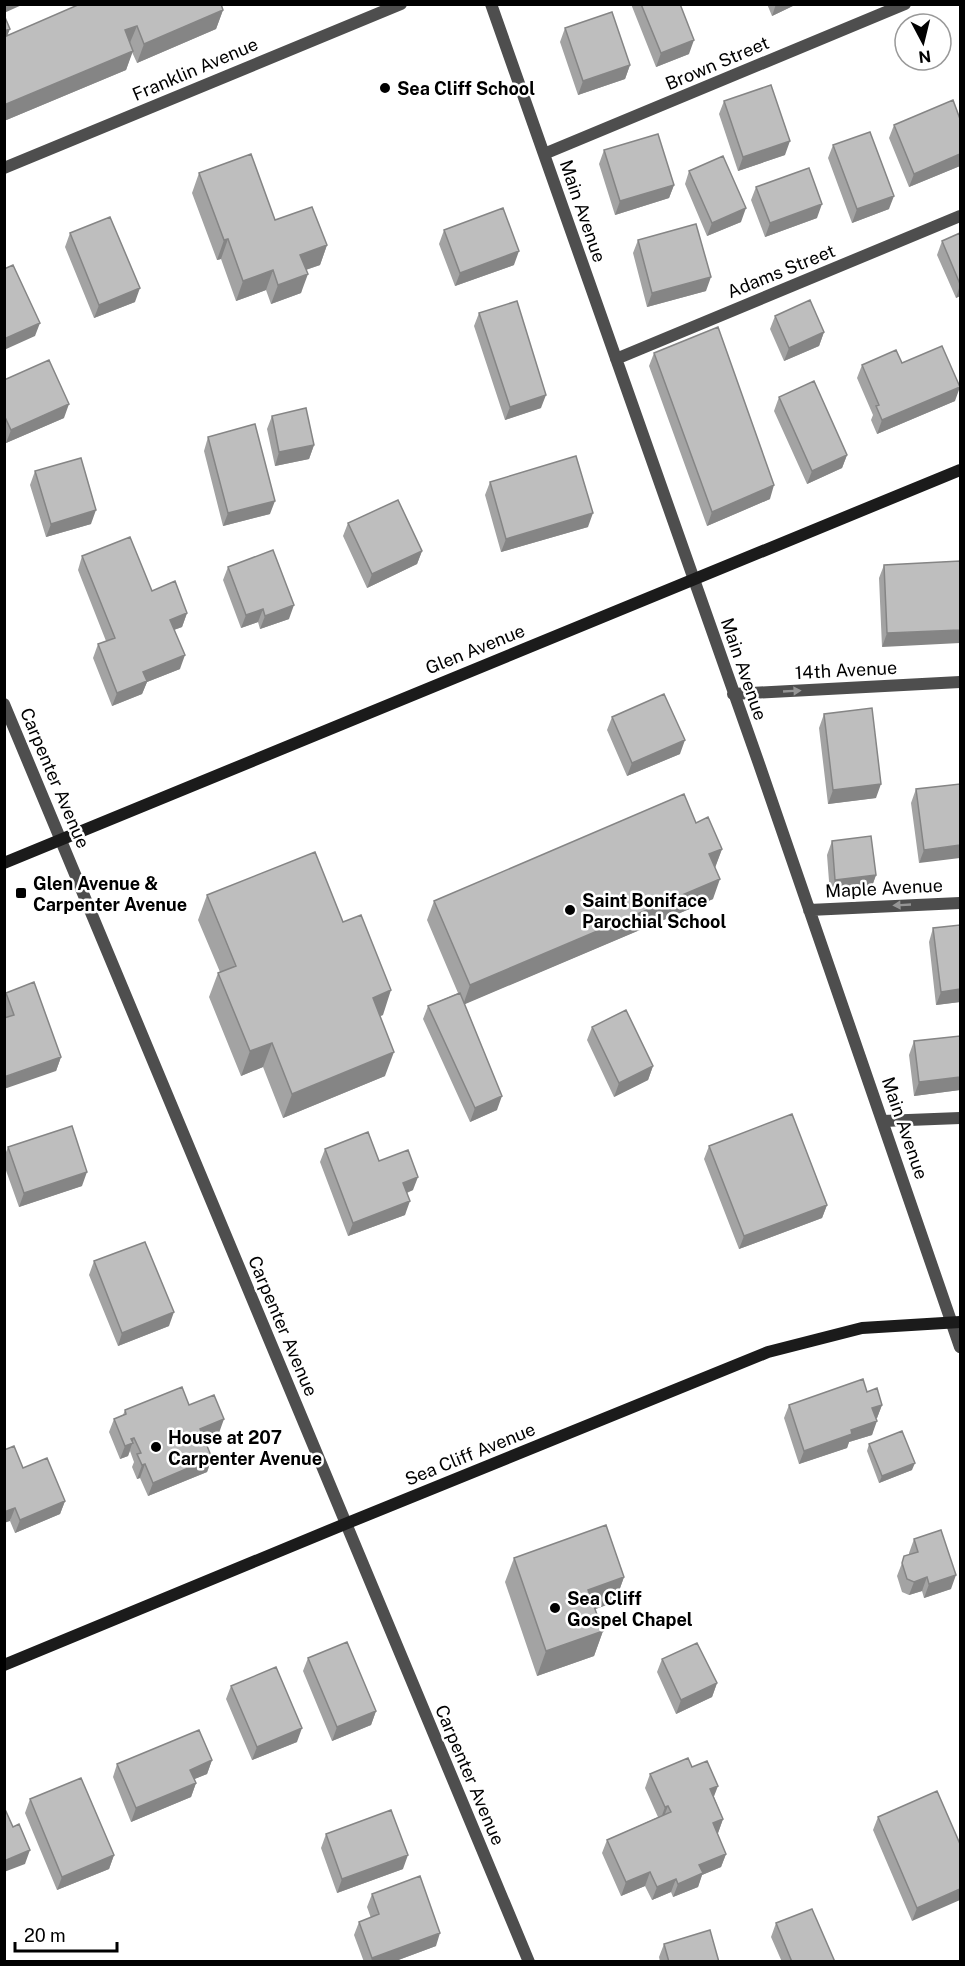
<svg xmlns="http://www.w3.org/2000/svg" width="965" height="1966" viewBox="0 0 965 1966" font-family="'Public Sans',sans-serif">
	<rect width="100%" height="100%" fill="#fff"/>
	<g fill="none" stroke-linecap="round" stroke-linejoin="round">
		<path stroke="#4e4e4e" stroke-width="12" d="M491,4L758,761L960,1347
			M544,154L905,4
			M4,168L401,4
			M616,359L960,216
			M733,694L960,682
			M4,704L529,1962
			M809,910L960,903
			M883,1121L960,1118"/>
		<path stroke="#1b1b1b" stroke-width="12" d="M4,863L960,470
			M4,1665L345,1524L768,1352L862,1328L960,1322"/>
	</g>
	<path fill="#a3a3a3" d="M631,4H680L689,54L656,67Z
		M767,4H797L772,16Z
		M223,10L216,29L137,63L132,52L126,70L4,121L7,36Z
		M565,28L630,65L625,79L578,95L560,42Z
		M724,101L785,155L738,171L719,114Z
		M960,119V166L909,187L889,138L894,125Z
		M833,145L889,209L852,223L828,158Z
		M604,150L674,185L669,198L615,215L599,164Z
		M689,171L741,222L707,236L685,184Z
		M199,173L275,220L327,245L320,265L306,270L301,293L271,304L266,290L236,301L221,259L217,260L192,193Z
		M756,187L817,218L765,237L751,200Z
		M444,230L514,265L455,286L439,244Z
		M70,233L135,302L94,318L65,247Z
		M960,233V296L956,298L937,255L942,241Z
		M638,240L706,291L647,307L633,253Z
		M479,313L541,408L505,420L474,326Z
		M775,316L824,332L819,346L784,361L770,329Z
		M654,353L770,499L707,526L649,366Z
		M902,363L955,401L877,434L871,420L873,415L857,378L862,365Z
		M4,380L64,418L6,443L4,439Z
		M779,397L847,455L842,468L807,484L774,411Z
		M272,416L314,445L309,459L275,466L267,429Z
		M208,437L270,514L223,526L204,451Z
		M35,471L91,524L46,537L30,485Z
		M490,482L588,527L501,552L485,495Z
		M348,523L422,551L417,564L367,588L343,536Z
		M82,556L152,591L187,613L182,627L174,630L180,669L147,682L142,694L112,706L93,658L98,644L106,641L78,570Z
		M960,561L882,647L879,578L884,565Z
		M228,567L289,619L260,629L258,622L241,628L223,580Z
		M824,714L876,798L828,804L819,728Z
		M612,717L680,754L627,776L607,730Z
		M960,784L919,863L911,803L916,789Z
		M696,823L722,849L715,867L713,899L464,1004L497,1110L470,1122L423,1019L428,1006L458,993L427,920L434,901Z
		M832,841L876,875L871,889L830,894L827,855Z
		M207,895L343,922L383,1015L380,1016L385,1076L283,1118L263,1067L241,1076L209,997L218,973L220,972L198,920Z
		M933,928L960,1002L936,1005L929,942Z
		M6,993L61,1057L56,1071L5,1018L4,997Z
		M592,1027L653,1066L648,1080L614,1097L587,1040Z
		M960,1036V1090L914,1096L909,1055L914,1041Z
		M709,1146L827,1205L822,1218L739,1249L704,1159Z
		M8,1147L82,1186L19,1207L4,1165V1157Z
		M325,1149L379,1161L413,1190L407,1193L405,1215L348,1236L320,1162Z
		M94,1261L169,1326L118,1346L89,1275Z
		M867,1392L882,1405L877,1418H876L872,1435L849,1442L847,1448L799,1464L784,1418L789,1405Z
		M189,1405L219,1433L204,1439L212,1458L207,1472L148,1496L140,1478L137,1479L132,1467L134,1462L130,1451L128,1456L120,1459L109,1432L114,1419L123,1415L125,1410Z
		M869,1444L912,1470L879,1483L867,1451Z
		M23,1468L65,1501L60,1514L15,1533L10,1521Z
		M914,1539L951,1589L924,1598L922,1591L909,1595L902,1592L897,1576L902,1563L909,1554V1553Z
		M514,1558L624,1577L615,1602L595,1609L603,1631L594,1656L537,1676L505,1582Z
		M308,1658L376,1711L371,1725L332,1741L303,1671Z
		M662,1659L717,1683L712,1697L676,1714L657,1672Z
		M231,1686L297,1742L252,1760L226,1699Z
		M212,1760L207,1774L194,1779L196,1783L191,1797L131,1822L113,1777L117,1764Z
		M692,1767L714,1797L723,1819L718,1833H717L726,1854L721,1867L702,1875L698,1887L673,1897L671,1892L652,1900L645,1886L621,1896L602,1853L607,1840L658,1817L645,1788L650,1774Z
		M30,1799L114,1855L109,1869L57,1890L25,1813Z
		M878,1817L960,1844L912,1921L873,1830Z
		M326,1834L403,1869L337,1893L321,1848Z
		M372,1894L436,1946L393,1962H364L354,1935L359,1922L371,1918L367,1907Z
		M776,1923L835,1962H782L771,1937Z
		M664,1944L719,1962H660L659,1957Z"/>
	<path fill="#858585" d="M4,4H24L4,13Z
		M776,4H797L772,16Z
		M223,10L216,29L137,63L144,44Z
		M137,26L129,45L125,30Z
		M10,29L4,44V31Z
		M694,40L689,54L656,67L661,53Z
		M133,51L126,70L4,121V105Z
		M630,65L625,79L578,95L583,81Z
		M790,141L785,155L738,171L743,157Z
		M960,154V166L909,187L914,174Z
		M674,185L669,198L615,215L620,201Z
		M894,196L889,209L852,223L857,209Z
		M822,204L817,218L765,237L770,223Z
		M746,208L741,222L707,236L712,223Z
		M228,239L221,259L217,260L224,240Z
		M327,245L320,265L293,274L300,255Z
		M519,251L514,265L455,286L460,273Z
		M273,270L266,290L236,301L243,281Z
		M308,274L301,293L271,304L278,285Z
		M711,277L706,291L647,307L652,293Z
		M960,285V296L956,298Z
		M140,288L135,302L94,318L99,305Z
		M40,323L35,336L4,350V339Z
		M824,332L819,346L784,361L789,348Z
		M960,387L955,401L877,434L882,420Z
		M546,395L541,408L505,420L510,407Z
		M69,404L64,418L6,443L11,430Z
		M314,445L309,459L275,466L279,452Z
		M847,455L842,468L807,484L812,471Z
		M774,485L770,499L707,526L712,512Z
		M275,501L270,514L223,526L228,513Z
		M96,510L91,524L46,537L51,524Z
		M593,513L588,527L501,552L506,539Z
		M422,551L417,564L367,588L372,574Z
		M294,605L289,619L260,629L265,616Z
		M263,609L258,622L241,628L246,615Z
		M187,613L182,627L165,633L170,620Z
		M960,630V643L882,647L887,633Z
		M185,655L180,669L147,682L142,694L112,706L117,693L143,672Z
		M685,740L680,754L627,776L632,763Z
		M881,784L876,798L828,804L833,790Z
		M960,845V858L919,863L924,850Z
		M722,849L715,868L709,854Z
		M876,875L871,889L830,894L835,880Z
		M720,879L713,899L463,1005L470,985Z
		M960,989V1002L936,1005L941,992Z
		M391,990L383,1015L364,1022L373,998Z
		M272,1043L263,1067L241,1076L250,1051Z
		M394,1052L385,1076L283,1118L292,1094Z
		M61,1057L56,1071L4,1089V1077Z
		M653,1066L648,1080L614,1097L619,1083Z
		M960,1077V1090L914,1096L919,1082Z
		M502,1096L497,1110L470,1122L475,1108Z
		M87,1172L82,1186L19,1207L24,1193Z
		M418,1177L413,1190L398,1196L403,1183Z
		M410,1201L405,1215L348,1236L353,1223Z
		M827,1205L822,1218L739,1249L744,1236Z
		M174,1312L169,1326L118,1346L122,1333Z
		M882,1405L877,1418L867,1422L872,1408Z
		M224,1419L219,1433L195,1443L200,1429Z
		M877,1421L872,1435L849,1442L847,1448L799,1464L804,1451L851,1430Z
		M134,1438L128,1456L120,1459L125,1446L131,1439Z
		M212,1458L207,1472L148,1496L153,1483Z
		M915,1463L912,1470L879,1483L882,1476Z
		M145,1464L140,1478L137,1479L142,1465Z
		M65,1501L60,1514L15,1533L20,1520Z
		M15,1508L10,1521L4,1523V1512Z
		M956,1575L951,1589L924,1598L929,1584Z
		M624,1577L615,1602L579,1615L588,1590Z
		M927,1577L922,1591L909,1595L914,1582Z
		M603,1631L594,1656L537,1676L546,1651Z
		M717,1683L712,1697L676,1714L681,1700Z
		M376,1711L371,1725L332,1741L337,1727Z
		M302,1728L297,1742L252,1760L257,1747Z
		M212,1760L207,1774L185,1783L190,1770Z
		M196,1783L191,1797L131,1822L136,1808Z
		M718,1786L713,1799L710,1789Z
		M668,1806L663,1819L660,1821L665,1807Z
		M723,1819L718,1833L708,1837L713,1823Z
		M30,1850L25,1864L4,1872V1861Z
		M726,1854L721,1867L702,1875L698,1887L673,1897L678,1884L699,1865Z
		M114,1855L109,1869L57,1890L62,1877Z
		M408,1855L403,1869L337,1893L342,1879Z
		M650,1872L645,1886L621,1896L626,1882Z
		M676,1879L671,1892L652,1900L657,1887Z
		M960,1889V1900L912,1921L917,1908Z
		M440,1933L436,1946L393,1962H371L372,1958Z"/>
	<path fill="#bebebe" stroke="#858585" stroke-width="1.5" d="M80,4H221L223,10L144,44L137,26L125,30L133,51L4,105V37Z
		M641,4H680L694,40L661,53Z
		M612,12L630,65L583,81L565,28Z
		M4,15L10,29L4,31Z
		M771,85L790,141L743,157L724,101Z
		M953,100L960,119V154L914,174L894,125Z
		M870,132L894,196L857,209L833,145Z
		M658,134L674,185L620,201L604,150Z
		M251,154L275,220L312,207L327,245L300,255L308,274L278,285L273,270L243,281L228,239L224,240L199,173Z
		M723,156L746,208L712,223L689,171Z
		M809,168L822,204L770,223L756,187Z
		M503,208L519,251L460,273L444,230Z
		M110,217L140,288L99,305L70,233Z
		M696,224L711,277L652,293L638,240Z
		M960,233V284L942,241Z
		M13,265L40,323L4,339V269Z
		M810,300L824,332L789,348L775,316Z
		M517,301L546,395L510,407L479,313Z
		M718,327L774,485L712,512L654,353Z
		M942,346L960,387L882,420L876,406L879,405L862,365L896,350L902,363Z
		M49,360L69,404L11,430L4,415V380Z
		M814,381L847,455L812,471L779,397Z
		M306,408L314,445L279,452L272,416Z
		M255,424L275,501L228,513L208,437Z
		M576,456L593,513L506,539L490,482Z
		M81,458L96,510L51,524L35,471Z
		M398,500L422,551L372,574L348,523Z
		M130,537L152,591L175,581L187,613L170,620L185,655L143,672L147,681L117,693L98,644L115,638L82,556Z
		M273,550L294,605L265,616L263,609L246,615L228,567Z
		M960,561V630L887,633L884,565Z
		M664,694L685,740L632,763L612,717Z
		M872,708L881,784L833,790L824,714Z
		M960,784V845L924,850L916,789Z
		M684,794L696,823L708,817L722,849L709,854L720,879L470,985L434,901Z
		M871,836L876,875L835,880L832,841Z
		M315,852L343,922L361,915L391,990L373,998L394,1052L292,1094L272,1043L250,1051L218,973L236,966L207,895Z
		M960,925V989L941,992L933,928Z
		M34,982L61,1057L4,1077V1018L14,1015L6,993Z
		M460,993L502,1096L475,1108L428,1006Z
		M626,1010L653,1066L619,1083L592,1027Z
		M960,1036V1077L919,1082L914,1041Z
		M792,1114L827,1205L744,1236L709,1146Z
		M72,1126L87,1172L24,1193L8,1147Z
		M368,1132L379,1161L408,1150L418,1177L403,1183L410,1201L353,1223L325,1149Z
		M145,1242L174,1312L122,1333L94,1261Z
		M863,1379L867,1392L877,1388L882,1405L872,1408L877,1421L851,1430L852,1434L804,1451L789,1405Z
		M182,1387L189,1405L214,1395L224,1419L200,1429L212,1458L153,1483L145,1464L142,1465L137,1454L141,1453L134,1438L131,1439L133,1443L125,1446L114,1419L126,1414L125,1410Z
		M902,1431L915,1463L882,1476L869,1444Z
		M14,1446L23,1468L47,1458L65,1501L20,1520L15,1508L4,1512V1450Z
		M606,1525L624,1577L588,1590L603,1631L546,1651L514,1558Z
		M941,1530L956,1575L929,1584L927,1577L914,1582L907,1579L902,1563L904,1556L918,1552L914,1539Z
		M347,1642L376,1711L337,1727L308,1658Z
		M697,1643L717,1683L681,1700L662,1659Z
		M276,1667L302,1728L257,1747L231,1686Z
		M199,1730L212,1760L190,1770L196,1783L136,1808L117,1764Z
		M688,1758L692,1767L707,1761L718,1786L710,1789L723,1819L713,1823L726,1854L699,1865L703,1873L678,1884L676,1879L657,1887L650,1872L626,1882L607,1840L671,1812L668,1806L665,1807L650,1774Z
		M81,1778L114,1855L62,1877L30,1799Z
		M937,1791L960,1844V1889L917,1908L878,1817Z
		M4,1807L13,1827L19,1824L30,1850L4,1861Z
		M391,1810L408,1855L342,1879L326,1834Z
		M420,1876L440,1933L372,1958L359,1922L379,1914L372,1894Z
		M812,1909L835,1962H792L776,1923Z
		M710,1930L719,1962H669L664,1944Z"/>
	<defs><path id="oneway-solid" d="M-6-.8H1V-3.2L6.5 0L1 3.2V.8H-6Z" transform="scale(1.5)"/></defs>
	<g fill="#959595">
		<use href="#oneway-solid" transform="translate(792 691) rotate(-3)"/>
		<use href="#oneway-solid" transform="translate(902 905) rotate(177)"/>
	</g>
	<g fill="#000" stroke="#fff" stroke-width="2">
		<circle cx="385" cy="88" r="6"/>
		<rect x="15" y="887" width="12" height="12" rx="3"/>
		<circle cx="570" cy="910" r="6"/>
		<circle cx="156" cy="1447" r="6"/>
		<circle cx="555" cy="1608" r="6"/>
	</g>
	<g text-anchor="middle" dominant-baseline="central" stroke-width="5" stroke-linejoin="round" paint-order="stroke">
		<g font-size="18" fill="#000" stroke="#fff">
			<text transform="translate(717 63) rotate(-23)">Brown Street</text>
			<text transform="translate(195 69) rotate(-23)">Franklin Avenue</text>
			<text transform="translate(583 211) rotate(71)">Main Avenue</text>
			<text transform="translate(781 271) rotate(-22)">Adams Street</text>
			<text transform="translate(475 649) rotate(-22)">Glen Avenue</text>
			<text transform="translate(744 669) rotate(71)">Main Avenue</text>
			<text transform="translate(846 670) rotate(-3)">14th Avenue</text>
			<text transform="translate(55 778) rotate(67)">Carpenter Avenue</text>
			<text transform="translate(884 888) rotate(-3)">Maple Avenue</text>
			<text transform="translate(905 1128) rotate(71)">Main Avenue</text>
			<text transform="translate(283 1326) rotate(67)">Carpenter Avenue</text>
			<text transform="translate(470 1454) rotate(-22)">Sea Cliff Avenue</text>
			<text transform="translate(470 1775) rotate(67)">Carpenter Avenue</text>
		</g>
		<g font-size="18" font-weight="bold" fill="#000" stroke="#fff" text-anchor="start">
			<text x="397" y="88">Sea Cliff School</text>
			<text x="33" y="883">Glen Avenue &amp;<tspan x="33" dy="21">Carpenter Avenue</tspan></text>
			<text x="582" y="900">Saint Boniface<tspan x="582" dy="21">Parochial School</tspan></text>
			<text x="168" y="1437">House at 207<tspan x="168" dy="21">Carpenter Avenue</tspan></text>
			<text x="567" y="1598">Sea Cliff<tspan x="567" dy="21">Gospel Chapel</tspan></text>
		</g>
	</g>
	<rect width="965" height="1966" fill="none" stroke="#000000" stroke-width="12"/>
	<g transform="translate(923 42) rotate(173)"><circle r="28" fill="#ffffff" stroke="#999999" stroke-width="1.5"/>
	<path d="M0-4.5L10 22L0 15L-10 22Z" fill="#000000"/>
	<text y="-9" font-size="16" font-weight="bold" text-anchor="middle" fill="#000000">N</text>
	</g>
	<path d="M15 1942v9h102v-9" fill="none" stroke="#000000" stroke-width="3"/>
	<text x="24" y="1942" font-size="18" fill="#000000" stroke="#ffffff" stroke-width="4.5" paint-order="stroke">20 m</text>
</svg>
